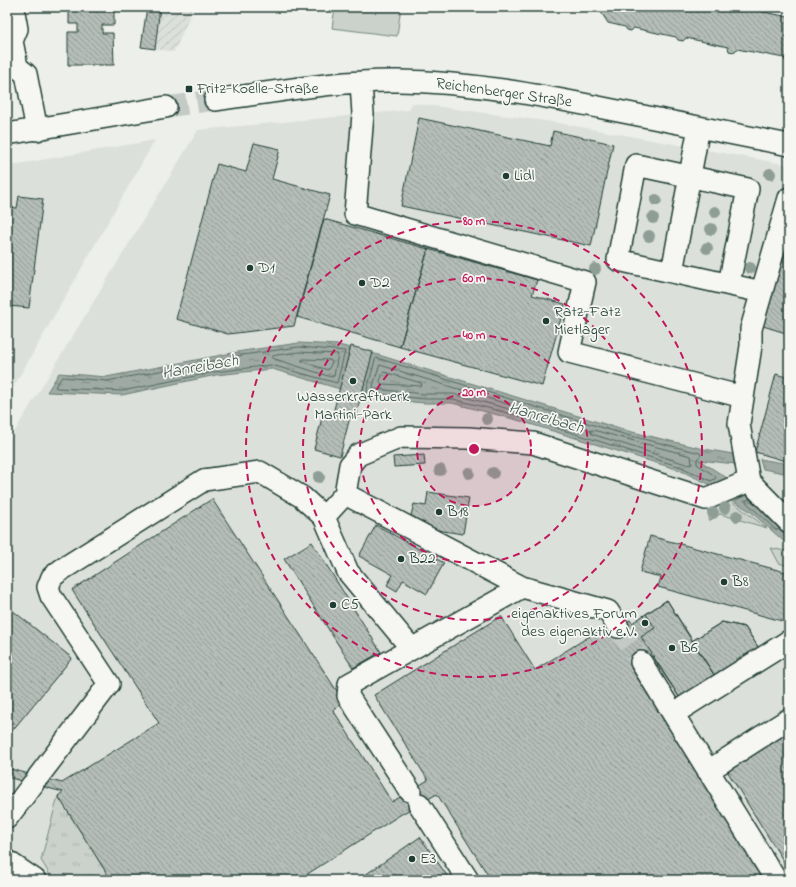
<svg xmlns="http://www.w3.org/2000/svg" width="796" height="887" viewBox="0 0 796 887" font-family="'Indie Flower',sans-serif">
	<defs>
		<pattern id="industrial-furrows" width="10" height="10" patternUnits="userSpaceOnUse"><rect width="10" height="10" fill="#dce0db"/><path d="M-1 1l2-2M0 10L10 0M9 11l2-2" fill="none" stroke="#bcc1bd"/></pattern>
		<pattern id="grass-tufts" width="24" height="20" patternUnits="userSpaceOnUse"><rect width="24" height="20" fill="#cbd2cc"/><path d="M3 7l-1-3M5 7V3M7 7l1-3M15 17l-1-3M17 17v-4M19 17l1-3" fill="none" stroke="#aeb5b0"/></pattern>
		<pattern id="water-ripples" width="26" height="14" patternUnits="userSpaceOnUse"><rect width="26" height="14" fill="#9faaa4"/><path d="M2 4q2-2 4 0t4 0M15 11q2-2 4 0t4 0" fill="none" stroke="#818c86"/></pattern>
		<pattern id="building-back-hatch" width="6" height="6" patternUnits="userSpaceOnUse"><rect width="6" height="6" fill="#b4bdb8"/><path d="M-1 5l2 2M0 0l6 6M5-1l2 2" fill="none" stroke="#929b96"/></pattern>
	</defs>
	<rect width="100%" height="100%" fill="#edefea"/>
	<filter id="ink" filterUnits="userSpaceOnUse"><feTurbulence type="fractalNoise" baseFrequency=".025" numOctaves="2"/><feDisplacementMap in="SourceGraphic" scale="8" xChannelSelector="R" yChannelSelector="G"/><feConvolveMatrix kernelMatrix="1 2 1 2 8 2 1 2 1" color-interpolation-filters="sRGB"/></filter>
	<g filter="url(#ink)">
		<path fill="#dce0db" d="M412,103L553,122L789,165V880H7V444L198,130L409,110Z
			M155,140L33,353L7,398V166Z"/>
		<path fill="url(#industrial-furrows)" d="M160,7H194L174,52L155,49Z"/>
		<path fill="url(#grass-tufts)" stroke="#758880" d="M730,500L767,528L720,514L709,521L710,509Z
			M771,548L789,552V566L779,563Z
			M58,796L111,880H53L41,860Z"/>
		<path fill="#cbd2cc" stroke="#758880" d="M335,7H401L397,36L332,28Z"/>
		<path fill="url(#water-ripples)" stroke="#6c7e77" d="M299,343L339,345L350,348L340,389L272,369L216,375L122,395L47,392L59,373L106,377L243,351Z
			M372,353L624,430L704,449L733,454L735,464L699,460L727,478L711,485L679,470L517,420L452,403H425L376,399L361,396Z
			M760,459L789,464V474L763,469Z
			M749,494L789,531V546L751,512L734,501Z"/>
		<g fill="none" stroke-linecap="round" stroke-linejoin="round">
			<path stroke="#526961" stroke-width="1" d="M299,347L345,351L337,383L271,365L215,372L122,391L57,388L55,387L62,377L107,381L243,355Z
				M299,352L338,354L334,376L331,377L272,358L273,356Z
				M377,358L623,434L700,453L701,455L697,459V464L715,476L716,478L711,481L681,467L519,416L453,399H425L368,393L367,390L375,360Z
				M304,359L330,360L332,362L328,370L303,362L302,360Z
				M380,365L510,405L511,407L509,409L453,394H425L374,389L373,387Z
				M384,372L421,383L422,386L382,384L380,382Z
				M593,430L691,456L692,464L689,465L592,434L590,431Z
				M756,505L749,499L745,501L776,530L780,529"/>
		</g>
		<path fill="url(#building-back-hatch)" stroke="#1f3d34" d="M69,7H114V25H102V33H113L114,65H68V32H78V24H69Z
			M147,7H160L155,49L141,47Z
			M575,7H739L789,17V62H786L784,58L737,49L734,52L729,51L728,47L686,38L683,41L678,40L676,37L634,28L631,31L627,30L625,27L608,23L601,12L585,9L579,11Z
			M419,118L550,146L553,131L613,144L591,246L401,206Z
			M254,143L280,149L272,179L330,195L294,326L228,334L176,319L217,164L246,172Z
			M19,196L43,199L29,308L9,306L7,320V207L17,208Z
			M324,219L428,249L400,347L297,317Z
			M787,244L789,245V334L763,326Z
			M428,249L537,280L532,295L565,304L542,386L400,347Z
			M351,346L373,352L355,418L333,413Z
			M776,374L789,378V462L755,452Z
			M324,410L350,417L340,456L314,449Z
			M424,455L425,465L394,467L393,457Z
			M428,492L469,498L463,534L430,529L410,519L414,504L426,506Z
			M212,499L344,702L333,710L392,802L428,780L374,695L501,616L535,670L606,626L610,632L630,620L632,623L667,600L692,641L722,622L745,627L762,653L683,703L652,656L631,668L765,880H491L437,794L400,815L298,880H245L243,877L239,880H111L58,796L63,792L7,777V768L62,783L159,723L72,590Z
			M376,525L444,563L427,594L403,580L397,591L387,585L393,575L359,556Z
			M650,536L789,573V623L658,587L661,577L640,572Z
			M312,542L381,652L353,668L284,559Z
			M667,600L718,681L683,703L641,637L655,628L646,614Z
			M7,606L72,658L7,737Z
			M722,622L745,627L762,653L718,681L692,641Z
			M789,725V870L724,766Z
			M420,837L450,880H369L365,875Z"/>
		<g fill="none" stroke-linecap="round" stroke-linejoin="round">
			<path stroke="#c4cbc6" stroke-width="21" stroke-dasharray="21 10" stroke-linecap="butt" d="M166,107L215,100
				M618,627L641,662"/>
			<g stroke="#1f3d34" stroke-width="24">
				<path id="minor" d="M13,7L17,29L12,41L15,56L17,67L26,74L37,130
					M361,82L363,114L355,214L585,282L569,352L743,397
					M215,100C276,92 337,80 399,81C470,82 539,95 608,109C668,121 729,133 789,145
					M699,127L672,272L762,292
					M7,134L166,107
					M789,198L751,329V346L739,424L749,481L789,522
					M672,272L618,260L636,165L748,189L729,284
					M345,494L522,587L608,611L618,627
					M324,517L345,494L350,465L358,455L401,437L468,438L533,443L706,499L749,481
					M641,662L776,880
					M673,714L789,641
					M708,771L789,719
					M38,777L109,684L51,596L48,587L52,577L61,570L204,480L260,472L302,497L324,517L348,572L411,648
					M410,791L348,696L349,684L522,587
					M419,804L468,880
					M7,818L33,784
					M7,861L35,880"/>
			</g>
			<use href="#minor" stroke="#f6f6f2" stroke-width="21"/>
		</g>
		<g fill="#8e9e96">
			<circle cx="770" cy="174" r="6"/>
			<circle cx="656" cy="200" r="6"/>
			<circle cx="715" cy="212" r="6"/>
			<circle cx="653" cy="218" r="6"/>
			<circle cx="711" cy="229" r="6"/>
			<circle cx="649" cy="236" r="6"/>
			<circle cx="707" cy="248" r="6"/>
			<circle cx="750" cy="268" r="6"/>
			<circle cx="595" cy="269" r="6"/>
			<circle cx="487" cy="419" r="6"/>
			<circle cx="440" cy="470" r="6"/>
			<circle cx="469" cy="473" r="6"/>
			<circle cx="493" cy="473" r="6"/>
			<circle cx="319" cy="477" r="6"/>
			<circle cx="725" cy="508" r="6"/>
			<circle cx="713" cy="513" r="6"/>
			<circle cx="737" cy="516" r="6"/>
		</g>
	</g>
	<circle cx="474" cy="449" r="57" fill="#c2185b" fill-opacity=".12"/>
	<g fill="none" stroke="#c2185b" stroke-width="2" stroke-dasharray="7 5">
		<circle cx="474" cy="449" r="57"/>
		<circle cx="474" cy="449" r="114"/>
		<circle cx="474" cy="449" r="171"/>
		<circle cx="474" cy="449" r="228"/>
	</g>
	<g fill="#1f3d34" stroke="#f6f6f2" stroke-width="1.5">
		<rect x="185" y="85" width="8" height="8" rx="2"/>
		<circle cx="506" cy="176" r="4"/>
		<circle cx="250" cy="268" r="4"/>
		<circle cx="362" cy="283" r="4"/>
		<circle cx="546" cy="321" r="4"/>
		<circle cx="353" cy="381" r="4"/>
		<circle cx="439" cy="512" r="4"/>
		<circle cx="401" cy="559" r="4"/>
		<circle cx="724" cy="582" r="4"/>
		<circle cx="333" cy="605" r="4"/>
		<circle cx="645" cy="623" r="4"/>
		<circle cx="672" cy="648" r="4"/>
		<circle cx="412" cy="859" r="4"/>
	</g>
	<g text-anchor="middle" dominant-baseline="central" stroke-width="3.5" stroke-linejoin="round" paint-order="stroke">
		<g font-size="16" fill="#1f3d34" stroke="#f6f6f2" text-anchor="start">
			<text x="197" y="89">Fritz-Koelle-Straße</text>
			<text x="514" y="176">Lidl</text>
			<text x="258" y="268">D1</text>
			<text x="370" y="283">D2</text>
			<text x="554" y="312">Ratz-Fatz<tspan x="554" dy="18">Mietlager</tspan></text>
			<text x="353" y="397" text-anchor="middle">Wasserkraftwerk<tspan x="353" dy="18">Martini-Park</tspan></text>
			<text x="447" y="512">B18</text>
			<text x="409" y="559">B22</text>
			<text x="732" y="582">B8</text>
			<text x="341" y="605">C5</text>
			<text x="637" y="614" text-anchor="end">eigenaktives Forum<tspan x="637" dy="18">des eigenaktiv e.V.</tspan></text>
			<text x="680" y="648">B6</text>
			<text x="420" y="859">E3</text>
		</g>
		<g font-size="16" fill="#1f3d34" stroke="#f6f6f2">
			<text transform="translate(504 93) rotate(8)">Reichenberger Straße</text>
		</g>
		<g font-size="17" font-style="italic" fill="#3f5850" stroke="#f6f6f2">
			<text transform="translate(200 367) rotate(-10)">Hanreibach</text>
			<text transform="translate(546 418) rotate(16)">Hanreibach</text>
		</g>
	</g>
	<circle cx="474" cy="449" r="6" fill="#c2185b" stroke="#f6f6f2" stroke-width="2"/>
	<g font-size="12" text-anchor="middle" font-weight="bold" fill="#c2185b" stroke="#f6f6f2" stroke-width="3.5" stroke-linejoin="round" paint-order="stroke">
		<text x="474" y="225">80 m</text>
		<text x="474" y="282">60 m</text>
		<text x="474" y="339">40 m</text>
		<text x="474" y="396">20 m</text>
	</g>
	<rect width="796" height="887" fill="none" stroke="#f6f6f2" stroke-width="24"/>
	<rect x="12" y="12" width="772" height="863" fill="none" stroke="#1f3d34" stroke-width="1.5" filter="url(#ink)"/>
</svg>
